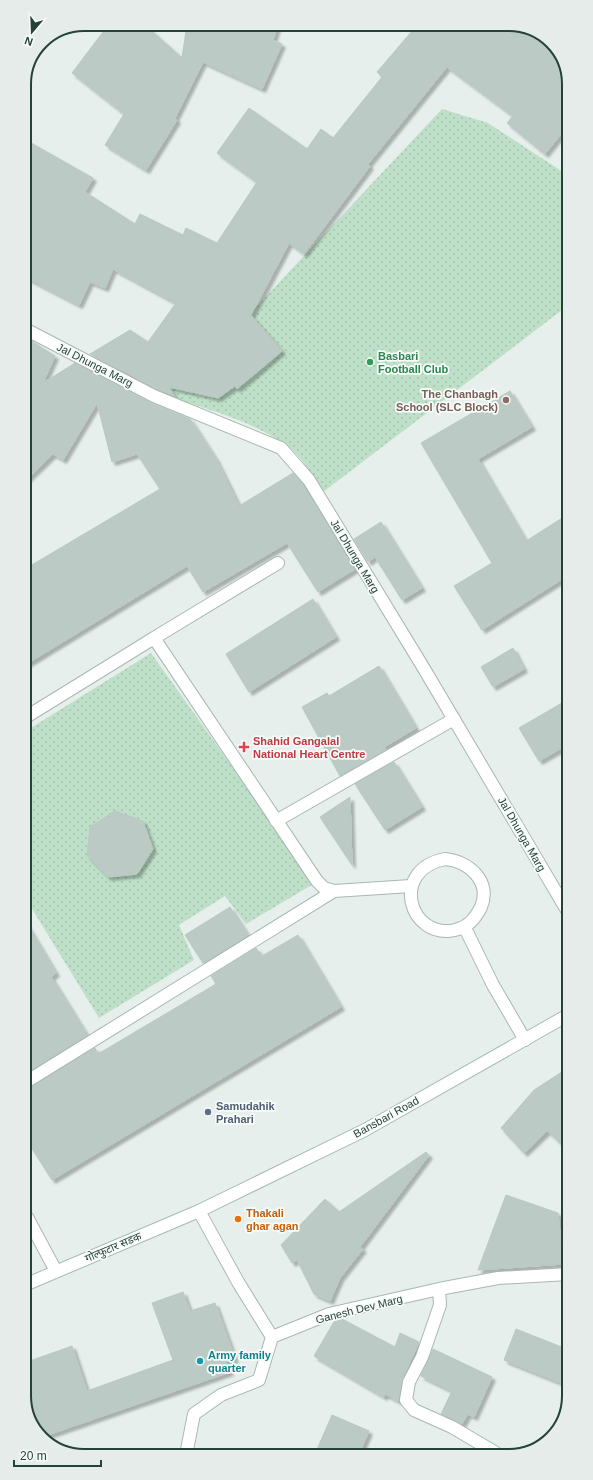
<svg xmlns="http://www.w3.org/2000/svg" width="593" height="1480" viewBox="0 0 593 1480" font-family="Helvetica,'Noto Sans Devanagari',sans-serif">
	<defs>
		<pattern id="grass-dots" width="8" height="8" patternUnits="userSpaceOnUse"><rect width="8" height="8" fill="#bfe0c8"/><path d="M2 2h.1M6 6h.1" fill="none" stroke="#a4c1ad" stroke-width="1.8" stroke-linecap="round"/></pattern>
		<filter id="shadow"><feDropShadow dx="3.5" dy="3.5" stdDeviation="1" flood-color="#0004"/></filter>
	</defs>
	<rect width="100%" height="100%" fill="#e6efeb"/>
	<path fill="url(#grass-dots)" d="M442,109L488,123L566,174V307L323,492C312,475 301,454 283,443C248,419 202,408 162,394L225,340Z
		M151,653L315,883L246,924L225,896L179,925L194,960L99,1018L26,899V731Z"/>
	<path fill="#bbcac4" stroke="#b8c9c2" filter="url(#shadow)" d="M109,24H144L182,58L187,24H278L273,40L282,44L262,89L203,62L175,118L177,120L146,170L105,145L124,114L72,73Z
		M418,24H513L522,28L562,59L566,65V128L545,154L507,123L513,116L447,67L368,164L370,166L304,254L289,243L251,315L282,351L237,389L235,386L218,398L169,387L175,397L90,354L130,330L148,342L176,303L113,269L105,288L90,282L79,305L25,277L24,139L93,178L85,192L135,224L140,214L183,235L186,228L217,243L257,182L217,153L249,108L307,149L321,129L333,138L382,77L377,72Z
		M25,337L55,356L43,383L75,363L151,403L190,419L216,459L239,506L293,473L303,484L355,569L318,592L287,543L203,592L187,566L25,665V569L160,489L137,454L112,462L97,403L63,460L53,454L25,481Z
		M510,391L532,427L478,459L526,541L567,515V576L482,630L454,586L492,563L421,443Z
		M381,522L422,588L402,600L375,557L368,562L354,539Z
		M313,599L336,637L249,692L226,654Z
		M513,648L524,669L493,687L481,667Z
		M379,666L416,728L384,747L386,750L340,776L302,707L327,693L329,696Z
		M567,700V745L539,761L519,728Z
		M394,762L422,807L385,830L355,784Z
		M350,797L352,865L320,817Z
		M115,811L143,821L153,849L137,874L108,877L87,856L90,827Z
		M230,907L248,935L203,963L185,935Z
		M26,923L56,973L51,977L87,1035L26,1073Z
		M298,935L341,1007L52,1180L26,1139V1089L95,1048L98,1054L216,984L211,976L256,948L262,956Z
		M568,1068V1150L547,1131L524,1153L501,1128L534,1090Z
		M426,1152L429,1155L360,1247L363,1249L340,1278L330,1301L314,1294L297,1260L292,1263L281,1245L325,1199L339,1212Z
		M506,1195L558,1213L563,1264L478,1270Z
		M183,1292L190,1311L215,1303L235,1359L226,1362L230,1372L42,1437L27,1415V1362L72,1346L87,1391L173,1360L152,1303Z
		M342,1319L395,1347L400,1333L419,1342L402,1379L398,1401L385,1394L384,1397L314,1356L335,1320Z
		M516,1329L569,1350V1386L504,1360Z
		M433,1349L492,1377L474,1417L468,1414L462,1424L441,1414L452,1391L421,1376Z
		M332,1415L369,1431L359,1454H315Z"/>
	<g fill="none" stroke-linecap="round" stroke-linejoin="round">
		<g stroke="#a8b8b2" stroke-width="14">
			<path id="service" d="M154,638L278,563
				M26,717L154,638L317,881L324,888L334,891L411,886
				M276,821L454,719
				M445,859C468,861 492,881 481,907C475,919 468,927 455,930C409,940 389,870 445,859Z
				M465,928L493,985L525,1040
				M26,1082L334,891
				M27,1217L56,1271"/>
		</g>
		<g stroke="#a8b8b2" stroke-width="14">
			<path id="minor" d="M199,1211L238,1282L272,1337L329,1314L439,1289L498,1278L569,1274
				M439,1289L440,1305L422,1357L409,1382L406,1400L414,1410L452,1427L496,1453
				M186,1455L194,1414L221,1395L259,1380L272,1337"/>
		</g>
		<g stroke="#a8b8b2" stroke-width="14">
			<path id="tertiary" d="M25,329L154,396L281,448L309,480L423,667L568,912"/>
		</g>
		<g stroke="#a4bbb3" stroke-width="14">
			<path id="secondary" d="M27,1284L199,1211L365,1130L568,1015"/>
		</g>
		<use href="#service" stroke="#fff" stroke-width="12"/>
		<use href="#minor" stroke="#fff" stroke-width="12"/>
		<use href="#tertiary" stroke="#fff" stroke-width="12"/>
		<use href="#secondary" stroke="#fff" stroke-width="12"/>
	</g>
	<circle fill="#2e9e5b" stroke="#f7fbf9" stroke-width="1.5" cx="370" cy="362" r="4"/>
	<circle fill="#8d6e63" stroke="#f7fbf9" stroke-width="1.5" cx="506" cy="400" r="4"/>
	<path fill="#e0444e" stroke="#f7fbf9" stroke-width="1.5" d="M242 741h4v4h4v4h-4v4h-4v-4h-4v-4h4z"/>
	<circle fill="#5c6f8a" stroke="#f7fbf9" stroke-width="1.5" cx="208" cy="1112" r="4"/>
	<circle fill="#e8710a" stroke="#f7fbf9" stroke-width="1.5" cx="238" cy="1219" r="4"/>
	<circle fill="#0f9aa8" stroke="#f7fbf9" stroke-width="1.5" cx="200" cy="1361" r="4"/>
	<g text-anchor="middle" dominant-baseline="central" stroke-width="3.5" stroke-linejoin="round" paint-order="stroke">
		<g font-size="11" font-weight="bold" fill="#27864d" stroke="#f7fbf9" text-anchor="start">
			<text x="378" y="356">Basbari<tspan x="378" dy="13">Football Club</tspan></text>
		</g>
		<g font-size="11" fill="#24423a" stroke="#f7fbf9">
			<text transform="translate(95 365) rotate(27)">Jal Dhunga Marg</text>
			<text transform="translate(355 556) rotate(59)">Jal Dhunga Marg</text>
			<text transform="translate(522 834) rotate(60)">Jal Dhunga Marg</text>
			<text transform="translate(386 1117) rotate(-29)">Bansbari Road</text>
			<text transform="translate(113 1247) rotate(-23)">गोल्फुटार सडक</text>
			<text transform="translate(359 1309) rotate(-14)">Ganesh Dev Marg</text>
		</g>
		<g font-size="11" font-weight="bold" fill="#785e54" stroke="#f7fbf9" text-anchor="end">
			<text x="498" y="394">The Chanbagh<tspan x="498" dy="13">School (SLC Block)</tspan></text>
		</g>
		<g font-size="11" font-weight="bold" fill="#be3a42" stroke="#f7fbf9" text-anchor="start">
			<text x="253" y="741">Shahid Gangalal<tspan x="253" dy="13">National Heart Centre</tspan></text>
		</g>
		<g font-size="11" font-weight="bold" fill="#4e5e75" stroke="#f7fbf9" text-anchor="start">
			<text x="216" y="1106">Samudahik<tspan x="216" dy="13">Prahari</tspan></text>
		</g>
		<g font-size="11" font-weight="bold" fill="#c56008" stroke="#f7fbf9" text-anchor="start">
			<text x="246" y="1213">Thakali<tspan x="246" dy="13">ghar agan</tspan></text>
		</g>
		<g font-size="11" font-weight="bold" fill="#0d838f" stroke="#f7fbf9" text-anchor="start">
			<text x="208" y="1355">Army family<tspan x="208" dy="13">quarter</tspan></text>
		</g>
	</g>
	<path d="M0 0H593V1480H0ZM84 31H509A53 53 0 0 1 562 84V1396A53 53 0 0 1 509 1449H84A53 53 0 0 1 31 1396V84A53 53 0 0 1 84 31Z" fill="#e6ecea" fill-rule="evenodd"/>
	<path fill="none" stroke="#24423a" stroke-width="2" d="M84 31H509A53 53 0 0 1 562 84V1396A53 53 0 0 1 509 1449H84A53 53 0 0 1 31 1396V84A53 53 0 0 1 84 31Z"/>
	<g transform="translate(32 32) rotate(199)" stroke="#f7fbf9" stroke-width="3" paint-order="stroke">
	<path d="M0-3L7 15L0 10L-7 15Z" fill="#24423a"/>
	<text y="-6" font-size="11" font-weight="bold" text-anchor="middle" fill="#24423a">N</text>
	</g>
	<path d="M14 1460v6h87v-6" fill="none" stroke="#24423a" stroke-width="2"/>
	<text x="20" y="1460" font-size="12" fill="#24423a" stroke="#f7fbf9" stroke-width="3" paint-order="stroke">20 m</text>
</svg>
